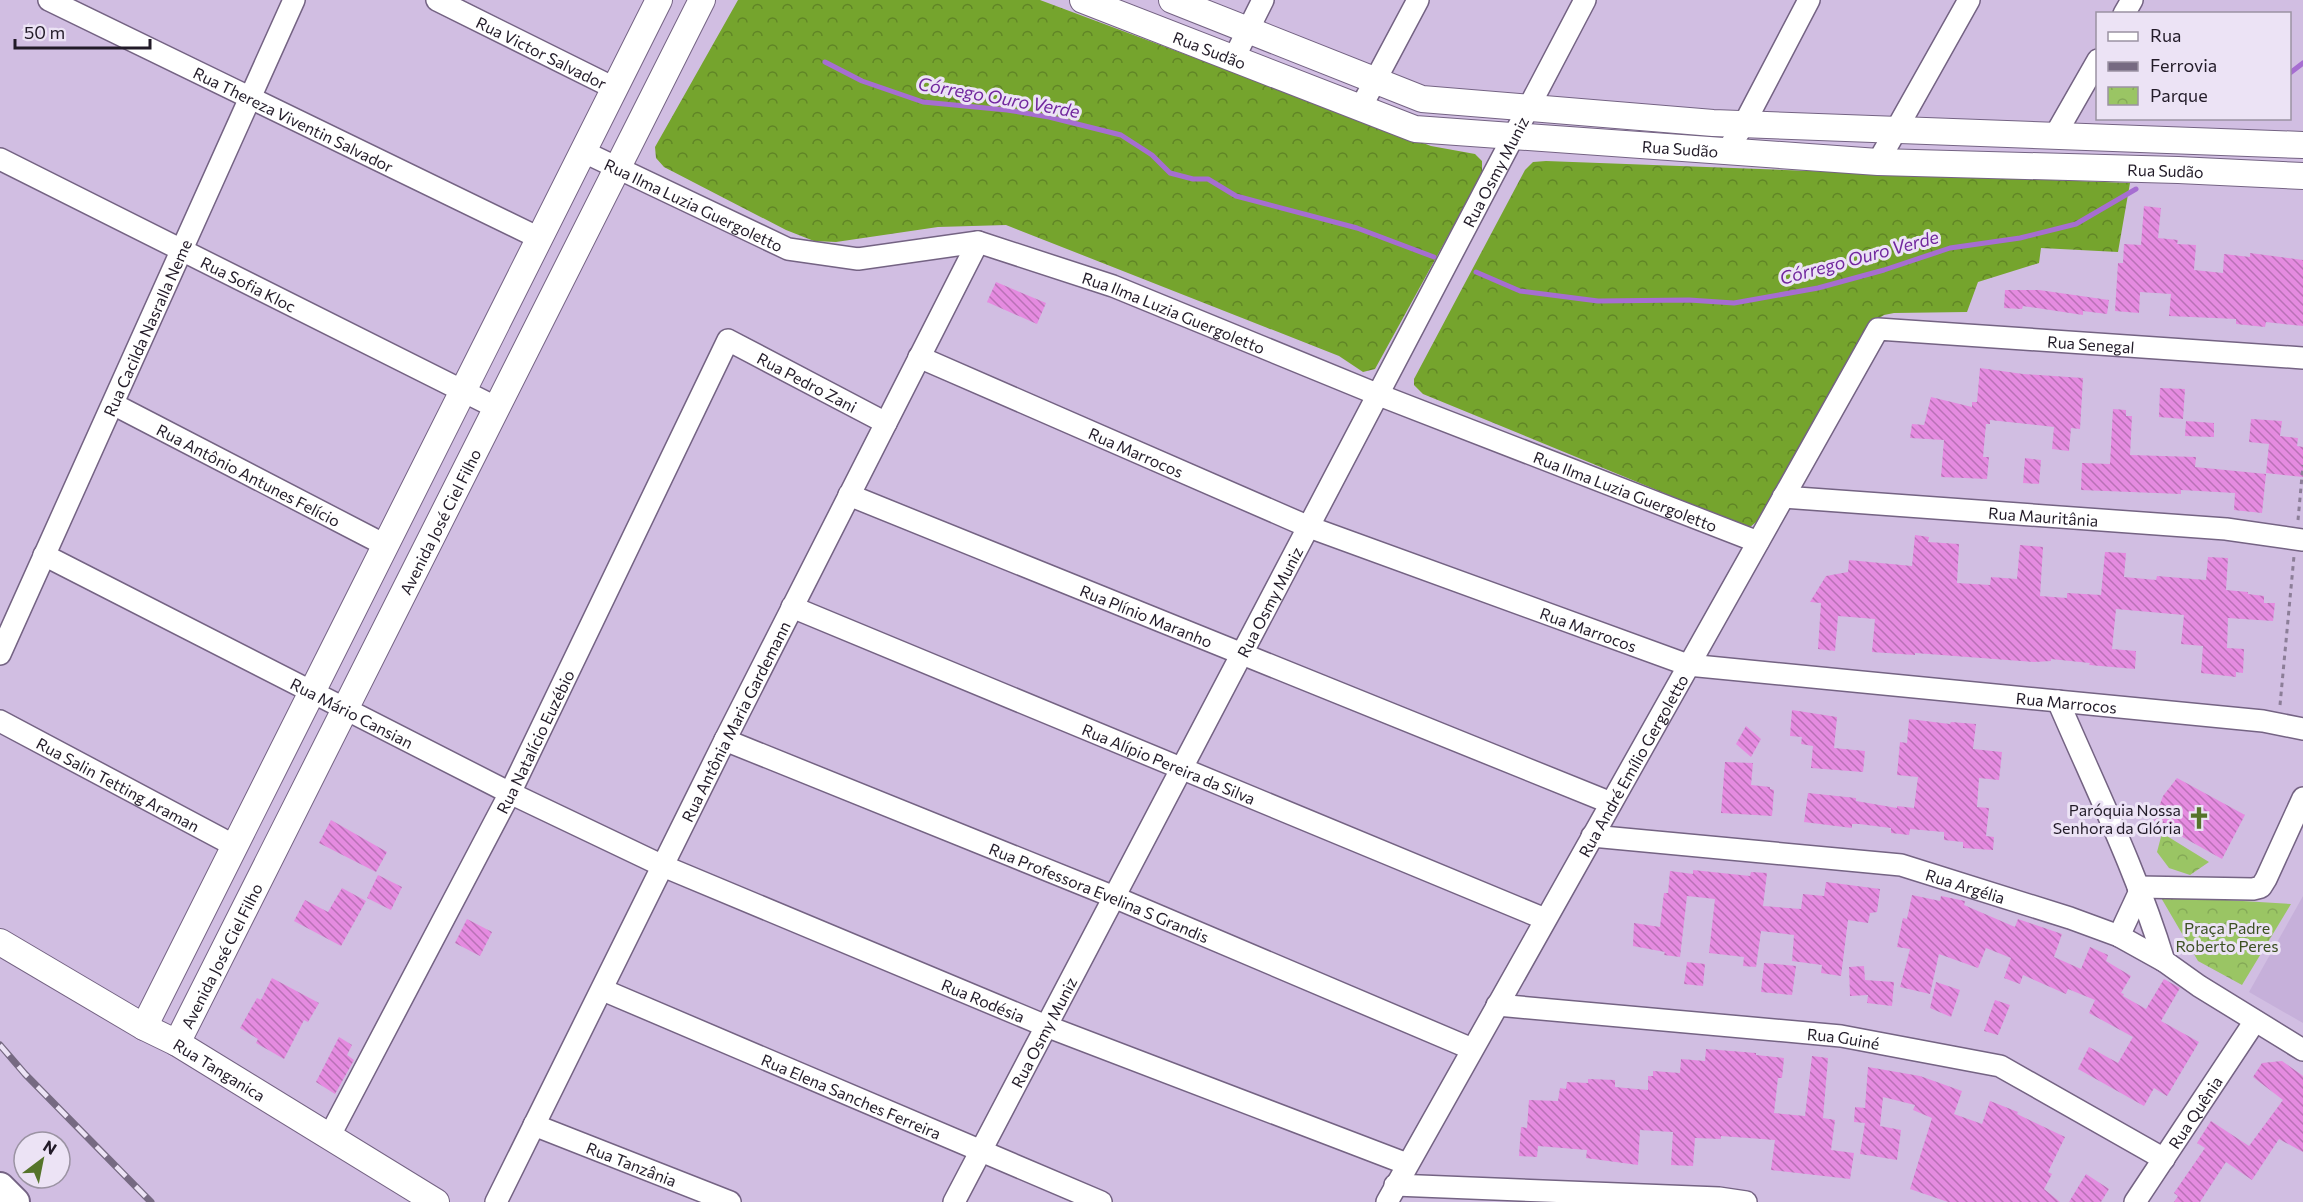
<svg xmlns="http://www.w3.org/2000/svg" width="2303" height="1202" viewBox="0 0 2303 1202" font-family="Commissioner,sans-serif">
	<defs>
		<pattern id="forest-crowns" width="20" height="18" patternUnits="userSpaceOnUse" patternTransform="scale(1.5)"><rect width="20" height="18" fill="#75a42d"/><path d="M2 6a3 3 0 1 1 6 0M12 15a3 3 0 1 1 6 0" fill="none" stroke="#608526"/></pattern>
		<pattern id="park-crowns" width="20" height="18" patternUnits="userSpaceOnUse" patternTransform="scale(1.5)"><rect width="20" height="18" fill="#9ac564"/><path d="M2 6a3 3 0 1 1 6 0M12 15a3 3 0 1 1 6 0" fill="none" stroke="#84a957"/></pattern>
		<pattern id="building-back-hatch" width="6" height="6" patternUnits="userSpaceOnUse" patternTransform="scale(1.5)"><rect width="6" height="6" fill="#e58be0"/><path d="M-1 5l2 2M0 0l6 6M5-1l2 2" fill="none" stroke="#b971b6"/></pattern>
	</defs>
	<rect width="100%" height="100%" fill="#d1bee2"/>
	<path fill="#c6b0da" d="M2303,896V1023L2249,992Z"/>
	<path fill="url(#forest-crowns)" d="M738,0H1040L1431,146L1475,154L1482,161V174L1375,369L1363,372L1339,356L1006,225L938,227L836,242L814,241L786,230L664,167L656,158L655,147Z
		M1546,161L2130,183L2118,252L2041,248L2039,263L1978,282L1967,312L1894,313L1884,315L1876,320L1761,518L1749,528L1423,394L1414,385V379L1525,170L1533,162Z"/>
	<path fill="url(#park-crowns)" d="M2162,833L2209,862L2190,875L2169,868L2157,852Z
		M2160,896L2291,904L2242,985L2198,961Z"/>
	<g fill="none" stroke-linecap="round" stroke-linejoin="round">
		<path stroke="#a66ed1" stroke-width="5" d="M825,62L862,81L923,102L1007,110L1049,117L1121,135L1152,155L1170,173L1193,179H1208L1236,196L1357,228L1434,257
			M2290,73L2303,63
			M1476,272L1520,291L1598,301L1689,300L1734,303L1818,288L1884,270L1950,248L2020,238L2076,224L2136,189"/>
	</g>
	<path fill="url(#building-back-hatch)" d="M2144,206L2161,208L2158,238L2178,240L2177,244L2196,245L2194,270L2223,273L2224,254L2250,257V253L2303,260V326L2266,322L2265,327L2236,324V319L2169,316L2171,294L2140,292L2139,313L2115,311L2118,263H2123L2124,244L2141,245Z
		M996,282L1046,303L1037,324L987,302Z
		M2005,290H2039L2109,300L2107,314L2083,311V315L2023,306L2022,309L2004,308Z
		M1980,368L2023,374L2083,378L2080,429L2071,428L2069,451L2052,449L2054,427L1990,420V424H1986L1983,457H1989L1987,479L1941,477L1944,440L1910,438L1912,424L1924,425L1931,397L1972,407V402H1977Z
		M2160,388L2185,389L2183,419L2159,417Z
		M2113,409L2126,410V416H2132L2130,455L2196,457L2195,467L2266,474L2262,513L2234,510L2235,493L2181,490V494L2081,490L2082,463L2110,464Z
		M2251,419L2282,421L2280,436L2298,438L2297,446L2303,447V477L2266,473L2269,444L2249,442Z
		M2186,421L2214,423V437L2185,436Z
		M2025,458L2041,460L2039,484L2023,483Z
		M1915,535L1929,537L1928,542L1959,544L1957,583L1990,585L1991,577L2017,579L2020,545L2043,547L2040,596L2067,598V593L2101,595L2105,552L2126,553L2124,577L2156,580L2157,576L2206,580L2208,557L2228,558L2226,590L2248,592V594L2264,596V603H2275L2273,621L2228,618L2227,648L2244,649L2243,673L2236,672V677L2201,673L2203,646L2181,644L2184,615L2116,609L2112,649L2136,651L2135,669L2089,665L2090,663L2051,659V661L2034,662L1915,653V655L1872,652L1875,619L1838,616L1835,651L1818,649L1821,603L1810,602L1826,576L1848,572L1849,560L1912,566Z
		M1792,710L1837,717L1834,748L1865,751L1863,772L1811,768L1813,746L1801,744L1802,737L1790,736Z
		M1909,719L1950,724L1951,722L1976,724L1973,749L2002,752L1999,780L1979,778L1977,807L1989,808L1986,836L1994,837L1993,850L1963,848V842L1944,840V832L1910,829L1909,835L1891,833V828L1859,824H1852V828L1804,822L1808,793L1856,798V801L1897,808V806L1914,808L1918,777L1897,775L1900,742L1907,743Z
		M1746,726L1761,739L1751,757L1736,744Z
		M1725,762L1753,763L1751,785L1770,787V789L1774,790L1772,816L1721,813Z
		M2177,778L2245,815L2222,859L2154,821L2163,796Z
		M331,820L387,852L376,872L319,843Z
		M1693,870L1750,876L1751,872L1767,873L1763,906L1801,909L1803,894L1824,896L1826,882L1880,889L1877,912L1870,913L1868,923L1848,920L1841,976L1821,973L1822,965L1792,961L1794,935L1761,931L1756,967L1743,966L1744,957L1709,953L1715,899L1687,896L1680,957L1664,955L1665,952L1633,946L1634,923L1660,927L1664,893H1668L1670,871L1693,874Z
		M378,875L402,887L391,910L367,898Z
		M342,888L366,901L341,946L294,921L305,900L328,912Z
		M1912,895L1940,901L1941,896L1965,901L1964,905L2015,927L2018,919L2062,934L2054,957L2081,969L2090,947L2108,955L2106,961L2131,976L2121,993L2124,994L2123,996L2146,1009L2164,979L2180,988L2161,1021L2199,1042L2167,1096L2154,1088L2144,1106L2078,1069L2089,1047L2118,1063L2133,1037L2089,1013L2095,1000L2068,989L2066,994L2023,975L2020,984L2004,978L2011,958L1986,948L1978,968L1939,954L1930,994L1900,987L1910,949L1897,947L1903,918L1907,919Z
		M467,919L492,932L480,956L455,943Z
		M1687,962L1705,964L1703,986L1684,984Z
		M1764,963L1796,966L1792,995L1761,992Z
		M1864,966L1865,980L1894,982L1892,1006L1867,1003L1868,995L1850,996L1849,967Z
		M272,978L319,1003L308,1022L304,1020L284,1059L256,1043L258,1039L240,1028L257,998L261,1000Z
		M1936,982L1960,990L1951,1017L1930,1008Z
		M1995,1000L2010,1005L1998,1035L1984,1031Z
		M339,1037L352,1045L347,1055L354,1060L335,1094L316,1082Z
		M1706,1049L1756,1053V1055L1784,1058L1782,1078H1778L1774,1113L1805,1116L1812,1056L1828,1058L1823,1118L1835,1120L1831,1150L1854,1153L1850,1179L1771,1170L1775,1140L1721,1136V1139L1695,1138L1693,1166L1671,1165L1673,1132L1640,1130L1638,1165L1586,1158L1587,1150L1538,1146L1537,1157L1519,1156L1521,1127L1527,1128L1529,1100L1558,1101L1560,1088L1566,1089L1567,1082L1588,1083V1079L1615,1080V1087L1648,1090V1076H1653V1071L1680,1073L1681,1059L1705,1061Z
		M2282,1061L2303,1076V1152L2279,1139L2252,1180L2226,1162L2200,1202H2174L2178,1196L2174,1193L2205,1148L2197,1143L2211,1121L2249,1146L2283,1100L2253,1077L2262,1063Z
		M1868,1067L1920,1076L1962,1091L1954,1114L1982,1124L1990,1101L2018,1112L2017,1114L2065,1137L2048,1172L2052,1174L2044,1189L2060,1202H1948L1910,1189L1932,1118L1913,1110L1915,1105L1883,1097L1880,1126L1901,1130L1897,1160L1860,1154L1865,1123L1854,1122L1855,1107L1865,1108Z
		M2086,1174L2109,1189L2101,1202H2069Z"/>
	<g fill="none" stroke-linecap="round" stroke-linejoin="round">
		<g stroke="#746383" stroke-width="24">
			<g id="minor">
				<path id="s1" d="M49,0L539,238"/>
				<path id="s2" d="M437,0L614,88"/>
				<path d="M2124,14L2132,0"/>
				<path d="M1233,60L1263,0"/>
				<path d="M1360,109L1418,0"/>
				<path d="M2054,137L2098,60"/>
				<path id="s3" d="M582,151L788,249L858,259L978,242L1113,286L1379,395L1758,542"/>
				<path d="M1727,151L1744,124L1809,0"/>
				<path id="s4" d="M0,159L497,408"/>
				<path d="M1878,162L1969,0"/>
				<path id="s5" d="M919,357L1309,527L1688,665L2263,721L2303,729"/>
				<path id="s6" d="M113,404L385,545"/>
				<path id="s7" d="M849,495L1611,803"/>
				<path id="s8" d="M1783,497L2226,529L2303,540"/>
				<path id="s9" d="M44,555L510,793L663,866L1046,1026L1407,1164"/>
				<path id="s10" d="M792,607L1545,919"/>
				<path id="s11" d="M0,654L294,0"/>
				<path d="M2058,701C2095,787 2137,872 2164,961"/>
				<path id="s12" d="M0,721L235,846"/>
				<path id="s13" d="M725,740L1114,897L1472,1049"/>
				<path id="s14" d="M1592,836L1901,865L2070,918L2119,936L2164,961L2199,986L2303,1050"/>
				<path d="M2138,887L2253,889L2261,887L2266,879L2303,798"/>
				<path d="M2119,936L2139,893"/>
				<path id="s15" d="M603,990L1101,1202"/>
				<path id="s16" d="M1497,1005L1841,1036L2000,1066L2164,1159"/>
				<path id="s17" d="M534,1125L730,1202"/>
				<path id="s18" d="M329,1137L510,793L728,340L886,423"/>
				<path d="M1395,1185L1719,1198L1746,1202"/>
				<path id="s19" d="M496,1202L725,740L978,242"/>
				<path id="s20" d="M954,1202L1585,0"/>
				<path id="s21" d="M1387,1202L1878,329L2303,358"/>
				<path id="s22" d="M2135,1202L2255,1021"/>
			</g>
		</g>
		<g stroke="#746383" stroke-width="28">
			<g id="tertiary">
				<path id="s23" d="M1083,0L1415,129L1878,162L2178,170L2303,176"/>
				<path d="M1172,0L1422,99L1713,123L2303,145"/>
				<path id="s24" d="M0,942L144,1027L177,1043L436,1202"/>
				<path d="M144,1027L659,0"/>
				<path id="s25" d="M177,1043L702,0"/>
			</g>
		</g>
		<g stroke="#746383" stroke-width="32">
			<path id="secondary" d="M0,1187L15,1202"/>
		</g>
		<path stroke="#8c7e98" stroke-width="3" stroke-dasharray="4.5 4.5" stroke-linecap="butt" d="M2298,520L2303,465
			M2280,705L2294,556"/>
		<use href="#minor" stroke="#fff" stroke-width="21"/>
		<use href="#tertiary" stroke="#fff" stroke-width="26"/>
		<use href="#secondary" stroke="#fff" stroke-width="28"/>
		<g stroke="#766a82" stroke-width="7">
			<path id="rail" d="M0,1045L25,1074L151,1202"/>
		</g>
		<use href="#rail" stroke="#ece3f5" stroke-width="4.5" stroke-dasharray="14" stroke-linecap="butt"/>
	</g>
	<defs>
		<g id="church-bare" transform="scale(1.8)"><path d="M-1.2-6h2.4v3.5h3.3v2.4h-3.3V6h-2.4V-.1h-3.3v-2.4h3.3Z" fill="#55742a" stroke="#ece3f5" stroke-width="2.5" paint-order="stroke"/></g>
	</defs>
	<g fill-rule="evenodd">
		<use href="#church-bare" x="2199" y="818"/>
	</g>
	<g text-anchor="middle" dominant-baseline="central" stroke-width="6" stroke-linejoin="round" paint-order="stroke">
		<g font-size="16" fill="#221b28" stroke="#ece3f5">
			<text stroke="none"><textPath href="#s23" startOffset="136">Rua Sudão</textPath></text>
			<text stroke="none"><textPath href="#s2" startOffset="117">Rua Victor Salvador</textPath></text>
			<text stroke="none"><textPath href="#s1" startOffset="272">Rua Thereza Viventin Salvador</textPath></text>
			<text stroke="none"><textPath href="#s23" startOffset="622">Rua Sudão</textPath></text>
			<text stroke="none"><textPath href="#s23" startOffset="1108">Rua Sudão</textPath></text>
			<text stroke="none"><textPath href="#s20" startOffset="1164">Rua Osmy Muniz</textPath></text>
			<text stroke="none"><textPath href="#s3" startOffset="124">Rua Ilma Luzia Guergoletto</textPath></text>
			<text stroke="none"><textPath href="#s4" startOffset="278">Rua Sofia Kloc</textPath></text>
			<text stroke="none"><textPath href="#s3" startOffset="628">Rua Ilma Luzia Guergoletto</textPath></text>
			<text stroke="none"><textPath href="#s11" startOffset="358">Rua Cacilda Nasralla Neme</textPath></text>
			<text stroke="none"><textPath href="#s21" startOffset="1215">Rua Senegal</textPath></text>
			<text stroke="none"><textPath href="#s18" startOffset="981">Rua Pedro Zani</textPath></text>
			<text stroke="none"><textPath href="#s5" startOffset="237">Rua Marrocos</textPath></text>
			<text stroke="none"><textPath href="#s6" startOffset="153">Rua Antônio Antunes Felício</textPath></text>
			<text stroke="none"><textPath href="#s3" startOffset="1114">Rua Ilma Luzia Guergoletto</textPath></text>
			<text stroke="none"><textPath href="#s8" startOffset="261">Rua Mauritânia</textPath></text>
			<text stroke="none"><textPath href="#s25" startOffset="584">Avenida José Ciel Filho</textPath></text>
			<text stroke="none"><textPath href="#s20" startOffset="678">Rua Osmy Muniz</textPath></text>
			<text stroke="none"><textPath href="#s7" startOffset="321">Rua Plínio Maranho</textPath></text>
			<text stroke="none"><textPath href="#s5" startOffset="723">Rua Marrocos</textPath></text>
			<text stroke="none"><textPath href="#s5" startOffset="1209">Rua Marrocos</textPath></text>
			<text stroke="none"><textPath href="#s9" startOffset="346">Rua Mário Cansian</textPath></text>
			<text stroke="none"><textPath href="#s19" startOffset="537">Rua Antônia Maria Gardemann</textPath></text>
			<text stroke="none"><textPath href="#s18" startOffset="446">Rua Natalício Euzébio</textPath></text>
			<text stroke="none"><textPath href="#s10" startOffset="408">Rua Alípio Pereira da Silva</textPath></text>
			<text stroke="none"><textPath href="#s21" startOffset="501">Rua André Emílio Gergoletto</textPath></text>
			<text stroke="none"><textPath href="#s12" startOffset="134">Rua Salin Tetting Araman</textPath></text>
			<text stroke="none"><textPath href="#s14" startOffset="378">Rua Argélia</textPath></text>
			<text stroke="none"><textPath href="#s13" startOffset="404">Rua Professora Evelina S Grandis</textPath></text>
			<text stroke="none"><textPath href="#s25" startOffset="98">Avenida José Ciel Filho</textPath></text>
			<text stroke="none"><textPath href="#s9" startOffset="1040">Rua Rodésia</textPath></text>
			<text stroke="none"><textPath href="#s20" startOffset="192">Rua Osmy Muniz</textPath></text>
			<text stroke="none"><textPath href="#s16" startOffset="348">Rua Guiné</textPath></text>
			<text stroke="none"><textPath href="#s24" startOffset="254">Rua Tanganica</textPath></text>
			<text stroke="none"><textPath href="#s15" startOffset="270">Rua Elena Sanches Ferreira</textPath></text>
			<text stroke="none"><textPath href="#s22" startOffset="108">Rua Quênia</textPath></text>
			<text stroke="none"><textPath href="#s17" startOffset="105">Rua Tanzânia</textPath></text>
		</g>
		<g font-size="16" fill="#221b28" stroke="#ece3f5" text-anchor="end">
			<text x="2181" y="809">Paróquia Nossa<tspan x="2181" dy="18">Senhora da Glória</tspan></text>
		</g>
		<g font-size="16" fill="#3c5023" stroke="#ece3f5">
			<text x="2227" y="927">Praça Padre<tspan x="2227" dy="18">Roberto Peres</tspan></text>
		</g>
		<g font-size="18" font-style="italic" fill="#71279e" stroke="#ece3f5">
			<text transform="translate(999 97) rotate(10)">Córrego Ouro Verde</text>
			<text transform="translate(1859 257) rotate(-15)">Córrego Ouro Verde</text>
		</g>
	</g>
	<rect x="2096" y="12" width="195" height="108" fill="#ece3f5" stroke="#9b93a3" stroke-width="1.5"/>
	<rect x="2108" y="32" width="30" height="9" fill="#ffffff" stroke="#9b93a3" stroke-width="1.5"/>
	<text x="2150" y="42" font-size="18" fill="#221b28">Rua</text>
	<rect x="2108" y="62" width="30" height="9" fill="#766a82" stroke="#9b93a3" stroke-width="1.5"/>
	<text x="2150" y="72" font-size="18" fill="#221b28">Ferrovia</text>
	<rect x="2108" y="87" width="30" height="18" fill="url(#park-crowns)" stroke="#9b93a3" stroke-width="1.5"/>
	<text x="2150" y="102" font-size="18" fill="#221b28">Parque</text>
	<g transform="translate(42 1160) rotate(32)"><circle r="28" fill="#ece3f5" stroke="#9b93a3" stroke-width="1.5"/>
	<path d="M0-4.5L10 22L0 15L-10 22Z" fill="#55742a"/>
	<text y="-9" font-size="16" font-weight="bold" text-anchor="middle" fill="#221b28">N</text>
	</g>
	<path d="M15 39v9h135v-9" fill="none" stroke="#221b28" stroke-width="3"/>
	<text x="24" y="39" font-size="18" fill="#221b28" stroke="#ece3f5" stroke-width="4.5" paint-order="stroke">50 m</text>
</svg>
